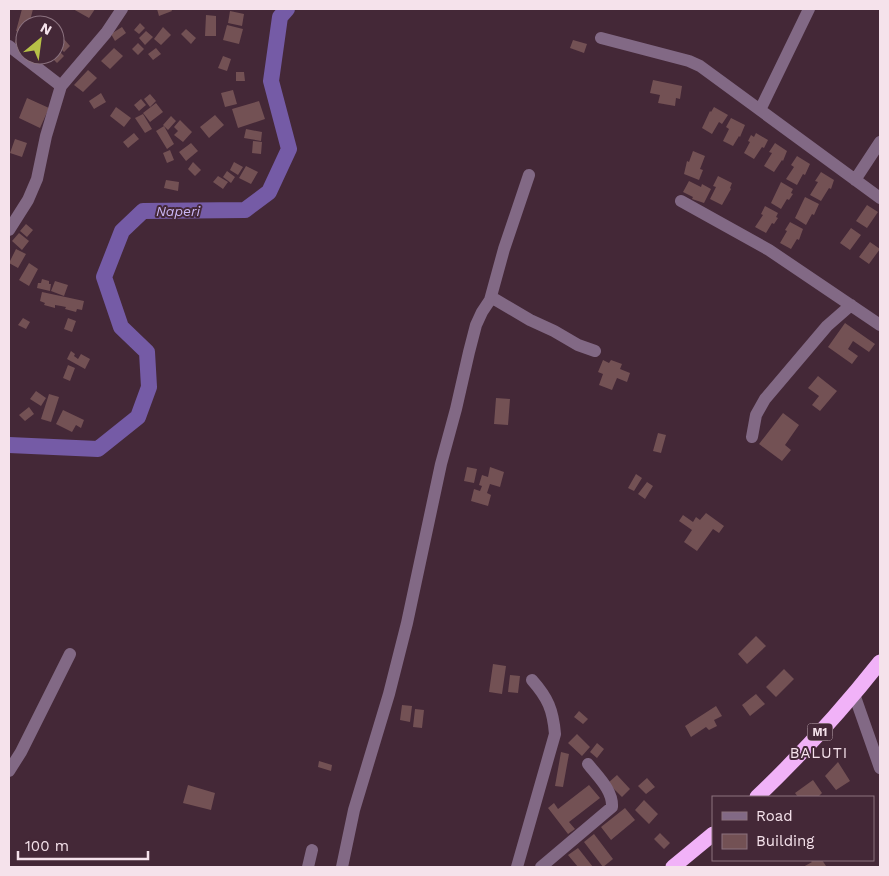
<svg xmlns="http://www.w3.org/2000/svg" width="889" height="876" viewBox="0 0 889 876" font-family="'Work Sans',sans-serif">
	<rect width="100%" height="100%" fill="#442837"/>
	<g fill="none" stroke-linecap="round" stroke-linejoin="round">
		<path stroke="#755ba6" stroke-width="16" d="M9,445L98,449L138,417L149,387L147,352L121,327L104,277L122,231L143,211L245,210L269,192L289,149L271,81L280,17L287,9"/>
	</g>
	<path fill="#735154" d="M22,9H33L29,25H25V34L16,31Z
		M73,9H95L89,18Z
		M157,9H171L172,11L159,16Z
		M230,11L244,14L242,26L228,23Z
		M206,15L216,16V36H205Z
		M140,23L145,28L139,34L134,30Z
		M227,25L243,29L239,44L223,40Z
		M122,27L126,33L115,41L111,34Z
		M163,27L171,35L161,45L154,39Z
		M186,29L196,38L191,44L181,34Z
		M146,31L153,37L145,45L139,38Z
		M17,34L25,36V48L15,43Z
		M63,38L70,46L64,52L57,45Z
		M573,40L587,44L584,53L570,48Z
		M138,43L144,49L138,55L132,49Z
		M55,47L64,56L57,63L49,55H55Z
		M114,48L123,56L110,69L101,61Z
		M156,48L161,54L153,60L148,54Z
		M223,56L231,59L227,71L218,68Z
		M88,70L97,78L83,92L74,85Z
		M236,72H244L245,81H236Z
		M653,80L682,86L680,99L676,98L675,106L658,103L660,95L650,93Z
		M233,90L237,104L225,107L221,93Z
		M101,93L106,102L94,109L89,101Z
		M150,94L156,101L150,107L144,99Z
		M27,98L49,108L40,128L19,118Z
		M141,99L146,105L139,111L134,105Z
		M259,101L265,119L238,128L232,109Z
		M156,103L163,112L150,122L143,113Z
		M116,107L131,118L124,127L110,116Z
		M714,107L728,115L722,124L719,122L712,134L702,128L710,111L711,112Z
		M143,114L152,129L145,133L135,118Z
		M215,115L224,125L209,138L200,127Z
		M171,116L176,121L168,130L163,125Z
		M731,118L745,125L740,137L739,136L733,146L723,141L729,129L726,127Z
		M180,120L192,132L183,142L174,135L178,131L174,127Z
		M164,126L174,144L167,149L156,131Z
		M246,129L262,132L261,141L244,138Z
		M134,133L139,139L128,148L123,142Z
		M756,133L768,140L764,148L762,147L754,159L744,153L750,142L748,141L751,135L754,137Z
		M15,139L27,143L22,157L10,153Z
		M253,141L262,142L261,154L252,153Z
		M191,143L198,151L186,161L179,152Z
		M775,143L787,151L783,161L782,160L774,172L764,166L772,153L769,152Z
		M170,150L174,160L167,163L163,153Z
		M693,151L705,156L700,169L703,170L699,180L684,174L687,161L689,162Z
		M797,156L810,164L805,175L803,174L797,185L786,179L794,167L791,165Z
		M193,162L201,170L195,176L188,169Z
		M234,162L243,167L238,175L230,170Z
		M246,166L258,172L251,184L239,178Z
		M227,171L235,177L231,183L223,177Z
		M821,172L834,180L831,189L829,188L821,201L810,195L818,182L815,181Z
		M218,176L228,182L223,189L213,182Z
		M718,176L732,183L730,188L731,189L722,205L710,199L716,187L713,186Z
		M166,180L179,182L178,191L164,188Z
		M689,181L701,187L702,184L711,189L704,203L692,199L693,197L683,192Z
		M781,182L793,189L791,193L793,194L789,200L787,199L781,209L771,203Z
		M805,197L819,204L814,215L812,214L806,225L795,218Z
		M867,205L878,212L867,228L856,221Z
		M765,206L778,213L776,217L778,218L774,224L772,223L766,233L755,227L763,215L761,214Z
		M790,222L803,229L799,240L797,239L791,249L780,243L787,231L785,230Z
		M26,224L33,230L27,237L20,231Z
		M851,228L861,235L850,250L840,243Z
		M19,233L29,241L22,250L12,241Z
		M870,242L880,249L869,264L859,257Z
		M16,249L26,254L18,268L9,263Z
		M29,263L38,269L29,286L19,280Z
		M42,279L49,281V284H51L50,291L37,288L38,283H41Z
		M55,281L68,285L64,296L51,291Z
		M42,292L84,301L82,310L77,309L76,312L65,309L66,307L61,306L55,305V308L44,305L45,303L40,301Z
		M23,318L30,322L26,329L18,325Z
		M68,318L76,321L72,332L64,329Z
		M845,323L875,344L869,352L853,341L848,349L858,356L852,364L828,347Z
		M71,351L75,354L74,356L78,359L81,354L90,359L85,369L67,359Z
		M603,360L609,363L611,360L622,364L620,369L630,373L627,382L617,378L612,390L599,385L603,374L598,372Z
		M68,365L75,368L70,381L63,378Z
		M818,376L837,391L820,411L812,405L819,396L808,388Z
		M36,391L46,398L41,406L30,399Z
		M49,394L59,397L51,422L41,419Z
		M496,398L510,399L508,425L494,424Z
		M29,407L34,414L25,421L19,415Z
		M63,410L84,420L81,428L76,425L72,432L56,424Z
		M783,413L799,425L785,445L791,450L782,461L759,444Z
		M658,433L666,435L661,453L653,451Z
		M467,467L477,469L474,483L464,481Z
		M490,467L504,472L500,487L490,484L487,493L491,495L488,506L471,501L474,489L480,491L482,486L479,485L482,475L488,477Z
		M636,474L642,478L634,491L628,488Z
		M647,482L653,486L645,499L638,494Z
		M706,513L724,526L719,533L713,529L697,551L684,542L692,530L679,521L683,515L693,522L696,517L700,520Z
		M756,636L766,646L747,664L738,654Z
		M493,664L506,666L502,694L489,692Z
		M784,669L794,679L776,697L766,687Z
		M510,675L520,676L518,693L508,692Z
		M756,694L765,704L750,716L742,705Z
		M402,705L412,706L410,722L400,720Z
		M716,706L722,716L714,720L717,726L709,730L706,727L691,737L685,726Z
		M415,709L424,710L422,728L413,727Z
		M579,711L588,719L583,724L574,717Z
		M577,734L590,747L582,756L568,743Z
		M597,743L604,749L597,758L590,752Z
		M561,752L569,754L563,787L555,786Z
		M319,761L332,765L331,771L318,767Z
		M838,762L850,781L836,790L825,776Z
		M617,775L630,789L622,797L608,783Z
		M647,778L655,787L646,794L638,786Z
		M813,780L822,793L818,797H798L795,793Z
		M188,785L215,793L211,810L183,803Z
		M589,785L600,798L569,822L575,829L568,834L548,808L554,803L558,809Z
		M644,800L658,814L649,824L635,810Z
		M625,808L635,820L611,840L601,827Z
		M660,833L670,843L664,849L654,839Z
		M594,834L613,859L603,867L584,842Z
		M578,848L593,867H578L568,855Z
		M810,860H822L826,866L803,867L812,862Z"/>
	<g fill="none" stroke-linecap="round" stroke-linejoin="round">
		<path stroke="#826985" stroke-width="12" d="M601,38L689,61L700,66L880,198
			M9,46L61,86
			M760,110L809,9
			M855,180L880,142
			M681,201L769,250L880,325
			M9,230L28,200L37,179L46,136L61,86L106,33L122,9
			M491,297L530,320L554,331L578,345L595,351
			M752,437L756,415L765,399L827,326L851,305
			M854,694L880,768
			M9,771L21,752L70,654
			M308,867L312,850
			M342,867L354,810L389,694L407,623L441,464L456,409L469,352L476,325L482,312L490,300L504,249L529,175
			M517,867L555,734C553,710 548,698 532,680
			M541,867L612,807C613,790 597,776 588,764"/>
		<path stroke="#f1b2f8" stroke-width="15" d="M757,797C801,755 842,710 880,662
			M673,867L713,834"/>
	</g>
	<g text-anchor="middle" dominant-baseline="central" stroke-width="4" stroke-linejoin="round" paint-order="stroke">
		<rect fill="#442837" stroke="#c0aab5" stroke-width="1" x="807.5" y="723.5" width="25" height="17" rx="4"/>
		<g font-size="11" font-weight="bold" fill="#f5e2eb">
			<text x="820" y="732">M1</text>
		</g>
		<g font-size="14" font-style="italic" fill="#cab7f5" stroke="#442837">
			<text x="178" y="211">Naperi</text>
		</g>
		<g font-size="15" letter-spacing="1" fill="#f5e2eb" stroke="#442837">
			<text x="819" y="753">BALUTI</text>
		</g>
	</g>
	<rect width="889" height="876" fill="none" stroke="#f5e2eb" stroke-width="20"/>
	<rect x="712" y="796" width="162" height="65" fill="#442837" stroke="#8b727f"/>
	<rect x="722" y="812" width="25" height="8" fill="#826985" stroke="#8b727f"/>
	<text x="756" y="821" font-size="15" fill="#f5e2eb">Road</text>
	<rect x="722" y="834" width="25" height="15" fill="#735154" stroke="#8b727f"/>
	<text x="756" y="846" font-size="15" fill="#f5e2eb">Building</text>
	<g transform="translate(40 40) rotate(29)"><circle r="24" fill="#442837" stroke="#8b727f"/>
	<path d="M0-4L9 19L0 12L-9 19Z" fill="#b7c147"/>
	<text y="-8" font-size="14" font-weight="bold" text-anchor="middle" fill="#f5e2eb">N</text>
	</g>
	<path d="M18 851v8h130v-8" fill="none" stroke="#f5e2eb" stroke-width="2.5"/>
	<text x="25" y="851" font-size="15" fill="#f5e2eb" stroke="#442837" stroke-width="4" paint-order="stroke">100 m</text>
</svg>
